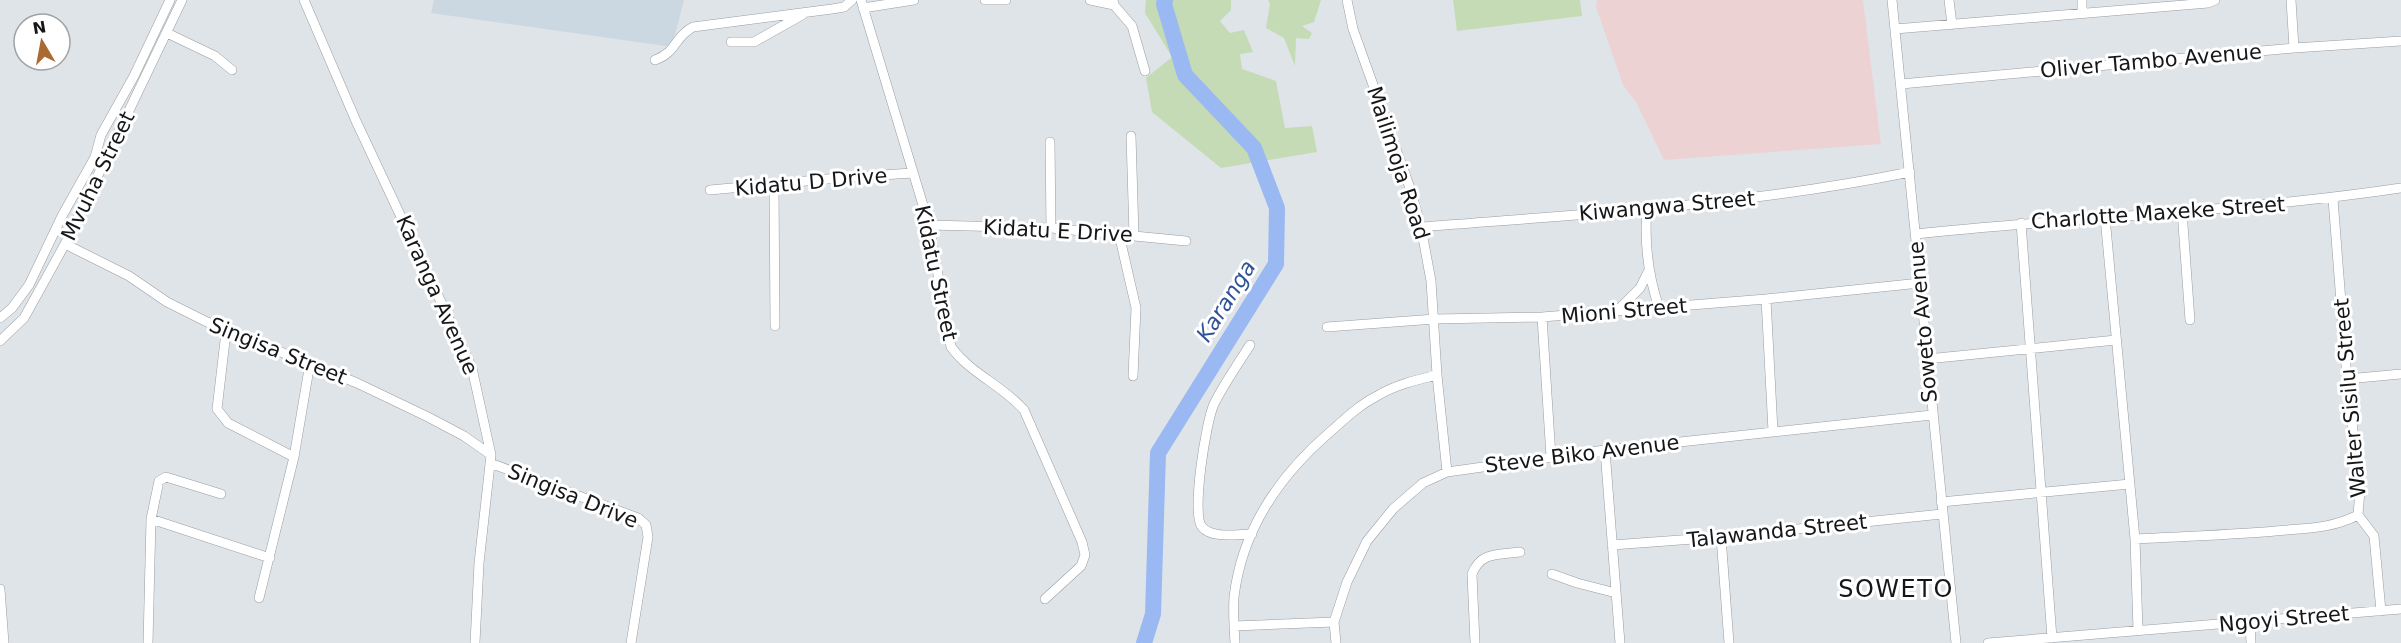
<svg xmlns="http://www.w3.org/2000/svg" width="2401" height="643" viewBox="0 0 2401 643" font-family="'DejaVu Sans',sans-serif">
	<rect width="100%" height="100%" fill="#dfe4e9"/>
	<path fill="#edd2d3" d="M1597,0H1863L1881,144L1664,160L1636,102L1623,85L1596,7Z"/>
	<path fill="#ccd8e1" d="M434,0H684L672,47L431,13Z"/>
	<path fill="#c4dbb6" d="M1146,0H1231V10L1220,21L1230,33L1244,30L1253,52L1240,54L1242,69L1276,81L1285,128L1312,126L1317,152L1221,168L1152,112L1146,78L1172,57L1145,13Z
		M1268,0H1321L1314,22L1302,26L1312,33L1309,39L1296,38L1295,66L1284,38L1266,28L1270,4Z
		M1453,0H1580L1582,16L1457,31Z"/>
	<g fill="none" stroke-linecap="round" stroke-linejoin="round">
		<path stroke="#9ab8f1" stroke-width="16" d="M1144,643L1153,614L1158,453L1276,264L1277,208L1254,148L1185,75L1164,4L1165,0"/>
		<g stroke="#989da1" stroke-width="10">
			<path id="minor" d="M304,0L356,121L472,368L491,455L479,563L475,643
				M861,0L929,225L951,347C972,375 1001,384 1024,410L1082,542L1085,555L1081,566L1045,599
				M985,0H1006
				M1090,0L1114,5
				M1113,0L1114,5L1132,26L1145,71
				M1347,0L1353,29L1410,188L1421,227L1431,281L1437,375L1447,472
				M1892,0L1956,643
				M1949,0L1952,25
				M2082,0V13
				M2291,0L2294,48
				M863,8L914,0
				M1895,29L2208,3L2215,0
				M167,33L215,56L232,70
				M731,42H754L802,15
				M655,60C677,52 674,37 693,27L832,9L844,7L852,0
				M1901,84L2294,48L2401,41
				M1131,136L1134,235
				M1050,142L1051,228
				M774,184L775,326
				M710,190L838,178L912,173
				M1647,209C1644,244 1648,275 1659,308
				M2182,211L2190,320
				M2105,217L2135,539L2138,630
				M2021,223L2052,638
				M929,225L1051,228L1186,241
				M1421,227C1585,214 1749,205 1910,172
				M1119,234L1136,308L1133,376
				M1916,234C2077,217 2240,212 2401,188
				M65,244L129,276L167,302L207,322L357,383L428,417L464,436L491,455
				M1766,299L1773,431
				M1617,311L1640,288L1648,272
				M1542,317L1551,457
				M0,318L12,308L29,285L62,216L95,157L101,135L134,76L170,0
				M1327,327L1435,319L1542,317L1766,299L1920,283
				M226,332L217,409L228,423L294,457
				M0,341L24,318L65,244L182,0
				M1250,345C1238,364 1224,384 1214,404C1206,421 1191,515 1202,527C1212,539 1238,534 1252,534
				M1927,359L2116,340
				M2347,379L2401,374
				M1605,450L1620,643
				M490,463L638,518L646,525L648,537L631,643
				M1941,502L2130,484
				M2358,515L2374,536L2381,611
				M151,519L270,558
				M1721,537L1729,643
				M2135,539C2186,536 2236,535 2287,530C2312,528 2335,527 2358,515L2360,490L2347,379L2333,199
				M1612,545L1721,537L1942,514
				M1552,574L1577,583L1616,593
				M0,589L4,643
				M259,598L294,457L310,363
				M2250,622L2251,643
				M1234,626L1334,622
				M148,643L151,519L159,481L166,477L221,494
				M1235,643C1234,628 1233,612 1234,597C1242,530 1280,475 1330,432C1345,419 1359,405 1377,396C1395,385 1416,380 1437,375
				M1336,643L1334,622L1347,582L1367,541L1393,509L1423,483L1447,472L1605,450L1932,415
				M1475,643L1472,574C1481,551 1499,555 1520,552
				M1988,643L2401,609"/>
		</g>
		<use href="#minor" stroke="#fff" stroke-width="9"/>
	</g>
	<g text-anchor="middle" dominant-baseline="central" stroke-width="6" stroke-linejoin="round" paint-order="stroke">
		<g font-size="21" fill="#151618" stroke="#fff">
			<text transform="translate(2151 61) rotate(-5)">Oliver Tambo Avenue</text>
			<text transform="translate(1398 163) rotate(72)">Mailimoja Road</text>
			<text transform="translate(98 176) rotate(-64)">Mvuha Street</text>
			<text transform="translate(811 182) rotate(-5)">Kidatu D Drive</text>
			<text transform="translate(1667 206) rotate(-5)">Kiwangwa Street</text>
			<text transform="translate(2158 213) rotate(-4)">Charlotte Maxeke Street</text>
			<text transform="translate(1058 231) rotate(3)">Kidatu E Drive</text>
			<text transform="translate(936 273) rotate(78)">Kidatu Street</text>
			<text transform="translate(437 295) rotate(66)">Karanga Avenue</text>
			<text transform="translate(1624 311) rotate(-5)">Mioni Street</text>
			<text transform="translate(1923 322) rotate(-95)">Soweto Avenue</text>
			<text transform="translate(278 351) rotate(22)">Singisa Street</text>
			<text transform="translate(2350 398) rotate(-95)">Walter Sisilu Street</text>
			<text transform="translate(1582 454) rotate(-7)">Steve Biko Avenue</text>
			<text transform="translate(573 496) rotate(22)">Singisa Drive</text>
			<text transform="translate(1777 531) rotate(-6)">Talawanda Street</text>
			<text transform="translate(2284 619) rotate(-5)">Ngoyi Street</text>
		</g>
		<g font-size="22" font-style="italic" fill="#305297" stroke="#fff">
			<text transform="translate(1226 301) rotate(-58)">Karanga</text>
		</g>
		<g font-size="24" letter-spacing="1.5" fill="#151618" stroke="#fff">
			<text x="1896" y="589">SOWETO</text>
		</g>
	</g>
	<g transform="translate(42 42) rotate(350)"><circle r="28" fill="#ffffff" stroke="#a1a2a3" stroke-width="1.5"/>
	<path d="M0-4.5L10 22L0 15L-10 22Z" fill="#aa6b32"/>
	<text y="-9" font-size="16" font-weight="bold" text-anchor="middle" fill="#151618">N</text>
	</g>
</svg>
